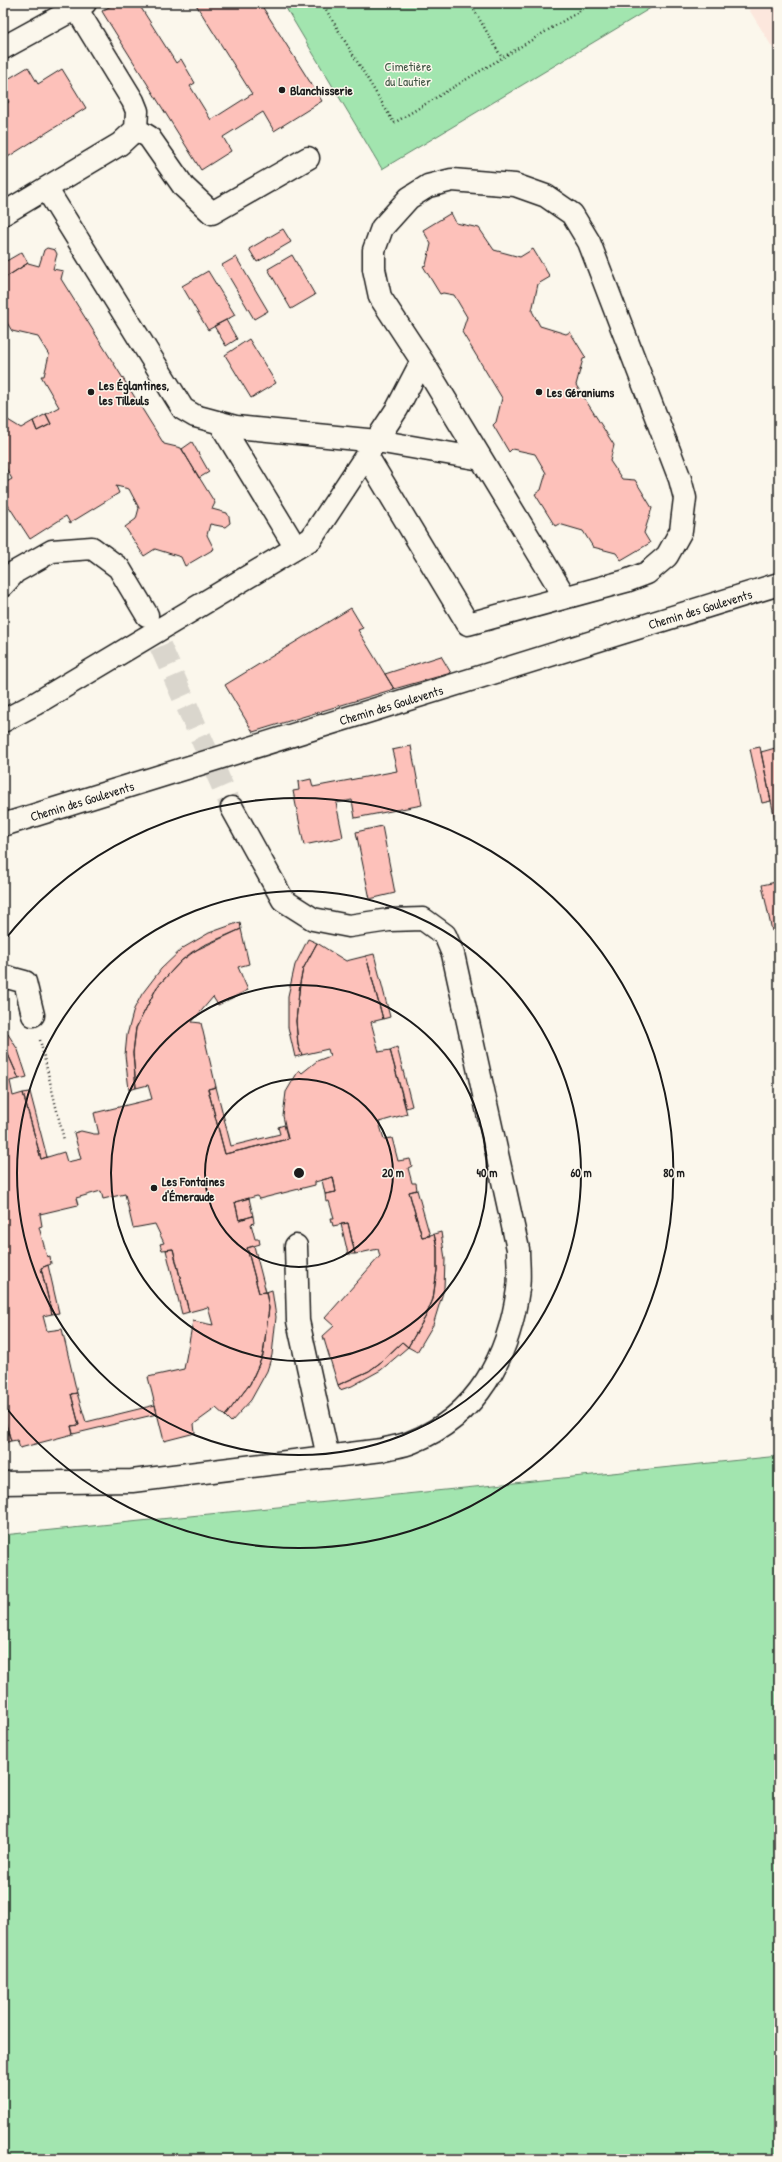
<svg xmlns="http://www.w3.org/2000/svg" width="782" height="2162" viewBox="0 0 782 2162" font-family="'Patrick Hand',sans-serif">
	<rect width="100%" height="100%" fill="#fbf7ec"/>
	<filter id="ink" filterUnits="userSpaceOnUse"><feTurbulence type="fractalNoise" baseFrequency=".025" numOctaves="2"/><feDisplacementMap in="SourceGraphic" scale="8" xChannelSelector="R" yChannelSelector="G"/><feConvolveMatrix kernelMatrix="1 2 1 2 8 2 1 2 1" color-interpolation-filters="sRGB"/></filter>
	<g filter="url(#ink)">
		<path fill="#fce7dd" d="M745,3H779V58Z"/>
		<path fill="#a2e5af" stroke="#5f8066" d="M283,3H659L382,169Z
			M779,1456V2159H3V1535Z"/>
		<path fill="#fdc1ba" stroke="#1c1c1c" d="M116,3H138L176,63L181,59L195,83L190,86L211,120L252,94L195,3H260L322,101L274,131L263,112L223,137L231,151L201,170L103,13L102,11Z
			M28,67L38,84L62,69L86,108L3,160V106L9,102L3,93V82Z
			M451,213L456,223L479,228L494,250L520,257L533,249L550,277L538,284L532,311L540,326L566,334L570,332L586,358L583,359L576,385L614,445L610,461L622,479L635,480L652,508L644,533L650,543L621,560L616,553L593,547L583,531L559,524L555,526L535,494L541,490L546,473L535,454L512,449L509,452L493,425L496,422L502,398L462,332L467,317L454,295L443,293L440,294L423,266L426,265L431,244L423,230Z
			M283,229L291,242L257,262L249,249Z
			M47,248L55,250L57,254L53,269L63,271L61,279L164,444L181,448L215,503L212,509L227,513L229,517L230,523L225,527L210,524L207,535L214,549L185,566L181,557L155,549L144,556L125,527L136,519L139,508L129,489L116,486L119,493L70,523L66,516L30,539L6,502L3,503V484L12,479L3,463V417L21,428L33,421L37,431L51,424L46,414L59,407L41,376H44L49,355L38,337L12,331L3,316V279L28,263L39,266L44,250Z
			M22,252L28,263L3,279V263Z
			M292,255L315,295L291,309L268,269Z
			M236,257L268,311L254,319L222,265Z
			M208,271L235,315L208,330L182,286Z
			M226,320L237,339L226,346L214,326Z
			M249,339L276,383L251,398L225,355Z
			M46,414L51,424L37,431L33,421Z
			M192,442L209,472L199,478L182,449Z
			M351,608L363,628L358,630L394,689L253,732L225,685Z
			M441,656L451,673L394,689L385,674Z
			M411,746L422,805L355,818L352,800L336,803L343,837L304,845L293,791L299,790L298,782L311,779L313,787L397,771L392,750Z
			M760,747L771,801L762,803L750,749Z
			M779,747V829L777,830L761,752Z
			M382,826L395,893L370,899L356,832Z
			M776,882L779,894V929L772,931L762,885Z
			M240,922L241,929L202,946L181,961L157,987L136,1028L133,1053L136,1088L129,1090L125,1055L127,1035L134,1009L142,994L161,969L183,948L209,933Z
			M241,929L249,964L238,967L248,990L218,1005L213,997L192,1022L201,1023L216,1087L208,1089L225,1154L288,1139L283,1116L286,1092L299,1070L302,1073L317,1061L330,1056L328,1049L302,1055L298,1045L296,1021L300,983L303,969L317,943L346,961L366,956L383,1019L371,1022L379,1052L390,1050L407,1114L379,1122L384,1139L392,1138L398,1161L410,1159L412,1166L408,1168L412,1183H416L417,1190L409,1192L422,1237L434,1234L437,1247V1270L433,1299L426,1316L408,1347L402,1342L381,1362L369,1371L338,1385L323,1336L334,1326L325,1318L380,1256L378,1249L355,1254L348,1223L333,1226L331,1218H334L329,1201L326,1202L325,1194L336,1192L333,1177L315,1182V1185L259,1199L257,1196L235,1202L239,1220L253,1216L254,1223L251,1224L255,1239H259L260,1244L247,1248L259,1293L266,1292L269,1308L263,1355L250,1384L225,1416L216,1408L194,1424L195,1433L164,1441L148,1377L184,1369L193,1321L213,1325L208,1307L189,1312L173,1249L162,1250L160,1244L164,1243L155,1224L133,1228L125,1194L103,1199L101,1191L76,1198L78,1205L40,1214L42,1226L39,1227L47,1257L50,1256L51,1264L41,1268L52,1314L43,1316L47,1331L62,1329L77,1393L71,1394L79,1425L71,1426L73,1434L20,1448L17,1440L11,1441L3,1414V1043L19,1079L10,1081L13,1096L23,1093L41,1159L64,1152L67,1162L81,1159L74,1133L81,1131L94,1134H99L94,1113L152,1099L148,1085L136,1088L133,1053L136,1028L157,987L181,961L192,952Z
			M308,939L317,943L303,969L300,983L296,1021L298,1045L302,1055L295,1057L288,1027V996L295,965Z
			M374,954L390,1017L383,1019L366,956Z
			M3,1026L18,1050L27,1077L19,1079L3,1043Z
			M397,1047L412,1106L406,1108L390,1050Z
			M216,1087L231,1146L280,1134L278,1127L284,1125L288,1139L225,1154L208,1089Z
			M30,1092L47,1157L41,1159L23,1093Z
			M333,1177L336,1192L325,1194L322,1180Z
			M417,1190L430,1236L422,1237L409,1192Z
			M249,1198L253,1216L239,1220L235,1202Z
			M348,1223L355,1254H348L341,1224Z
			M441,1232L445,1259L444,1289L433,1325L417,1352L408,1347L426,1316L433,1299L437,1270V1247L434,1234Z
			M254,1246L266,1292L259,1293L247,1248Z
			M173,1249L189,1312L182,1314L166,1250Z
			M48,1265L59,1313L52,1314L41,1268Z
			M272,1290L276,1317L272,1355L267,1371L251,1400L231,1422L225,1416L250,1384L263,1355L269,1308L266,1292Z
			M402,1342L408,1347L381,1370L352,1386L340,1390L338,1385L369,1371L381,1362Z
			M77,1393L86,1422L155,1405L157,1414L73,1434L71,1426L79,1425L71,1394Z
			M3,1414L11,1441L4,1443L3,1441Z"/>
		<g fill="none" stroke-linecap="round" stroke-linejoin="round">
			<path stroke="#dad6cd" stroke-width="22" stroke-dasharray="22 11" stroke-linecap="butt" d="M147,616L232,808"/>
			<g stroke="#1c1c1c" stroke-width="25">
				<path id="minor" d="M3,48L85,3
					M136,129L149,137L184,187L212,213L308,158
					M46,188L183,409L195,416L236,427L377,441L481,459
					M3,214L120,144L136,129L137,111L133,101L76,8
					M422,361L565,597
					M220,423L296,548
					M3,585L15,572L52,551L92,548L119,568L147,615
					M3,721L35,704L311,539L397,409L422,361L380,297L374,269V250L382,228L409,198L428,186L452,180L515,185L546,196L572,214L589,242L680,479L685,498L681,531L667,556L647,573L626,581L468,624L367,456
					M3,825L779,584
					M3,976L25,982L33,1015
					M296,1246L298,1321L328,1457
					M3,1483L132,1481L382,1450C392,1447 403,1446 412,1442C478,1416 509,1356 518,1289C520,1276 518,1262 518,1249L453,954L445,935L423,919L389,920L349,926L313,919L283,900L232,808"/>
			</g>
			<path stroke="#1c1c1c" stroke-width="2.5" stroke-dasharray="1 3" stroke-linecap="butt" d="M322,3L394,123L593,3
				M470,3L502,58
				M40,1040L64,1140"/>
			<use href="#minor" stroke="#fbf7ec" stroke-width="22"/>
		</g>
	</g>
	<g fill="none" stroke="#1c1c1c" stroke-width="2">
		<circle cx="299" cy="1173" r="94"/>
		<circle cx="299" cy="1173" r="188"/>
		<circle cx="299" cy="1173" r="282"/>
		<path d="M3 942A375 375 0 1 1 3 1404"/>
	</g>
	<g fill="#1c1c1c" stroke="#fbf7ec" stroke-width="1.5">
		<circle cx="282" cy="90" r="4"/>
		<circle cx="91" cy="392" r="4"/>
		<circle cx="539" cy="392" r="4"/>
		<circle cx="154" cy="1188" r="4"/>
	</g>
	<g text-anchor="middle" dominant-baseline="central" stroke-width="3" stroke-linejoin="round" paint-order="stroke">
		<g font-size="13" fill="#445848" stroke="#fbf7ec">
			<text x="408" y="66">Cimetière<tspan x="408" dy="15">du Lautier</tspan></text>
		</g>
		<g font-size="13" font-weight="bold" fill="#1c1c1c" stroke="#fbf7ec" text-anchor="start">
			<text x="290" y="90">Blanchisserie</text>
			<text x="99" y="385">Les Églantines,<tspan x="99" dy="15">les Tilleuls</tspan></text>
			<text x="547" y="392">Les Géraniums</text>
			<text x="162" y="1181">Les Fontaines<tspan x="162" dy="15">d'Émeraude</tspan></text>
		</g>
		<g font-size="13" fill="#1c1c1c" stroke="#fbf7ec">
			<text transform="translate(700 609) rotate(-17)">Chemin des Goulevents</text>
			<text transform="translate(391 705) rotate(-17)">Chemin des Goulevents</text>
			<text transform="translate(82 801) rotate(-17)">Chemin des Goulevents</text>
		</g>
	</g>
	<circle cx="299" cy="1173" r="6" fill="#1c1c1c" stroke="#fbf7ec" stroke-width="2"/>
	<g font-size="12" text-anchor="middle" font-weight="bold" fill="#1c1c1c" stroke="#fbf7ec" stroke-width="3" stroke-linejoin="round" paint-order="stroke">
		<text x="393" y="1177">20 m</text>
		<text x="487" y="1177">40 m</text>
		<text x="581" y="1177">60 m</text>
		<text x="674" y="1177">80 m</text>
	</g>
	<rect width="782" height="2162" fill="none" stroke="#fbf7ec" stroke-width="16"/>
	<rect x="8" y="8" width="766" height="2146" fill="none" stroke="#1c1c1c" stroke-width="1.5" filter="url(#ink)"/>
</svg>
